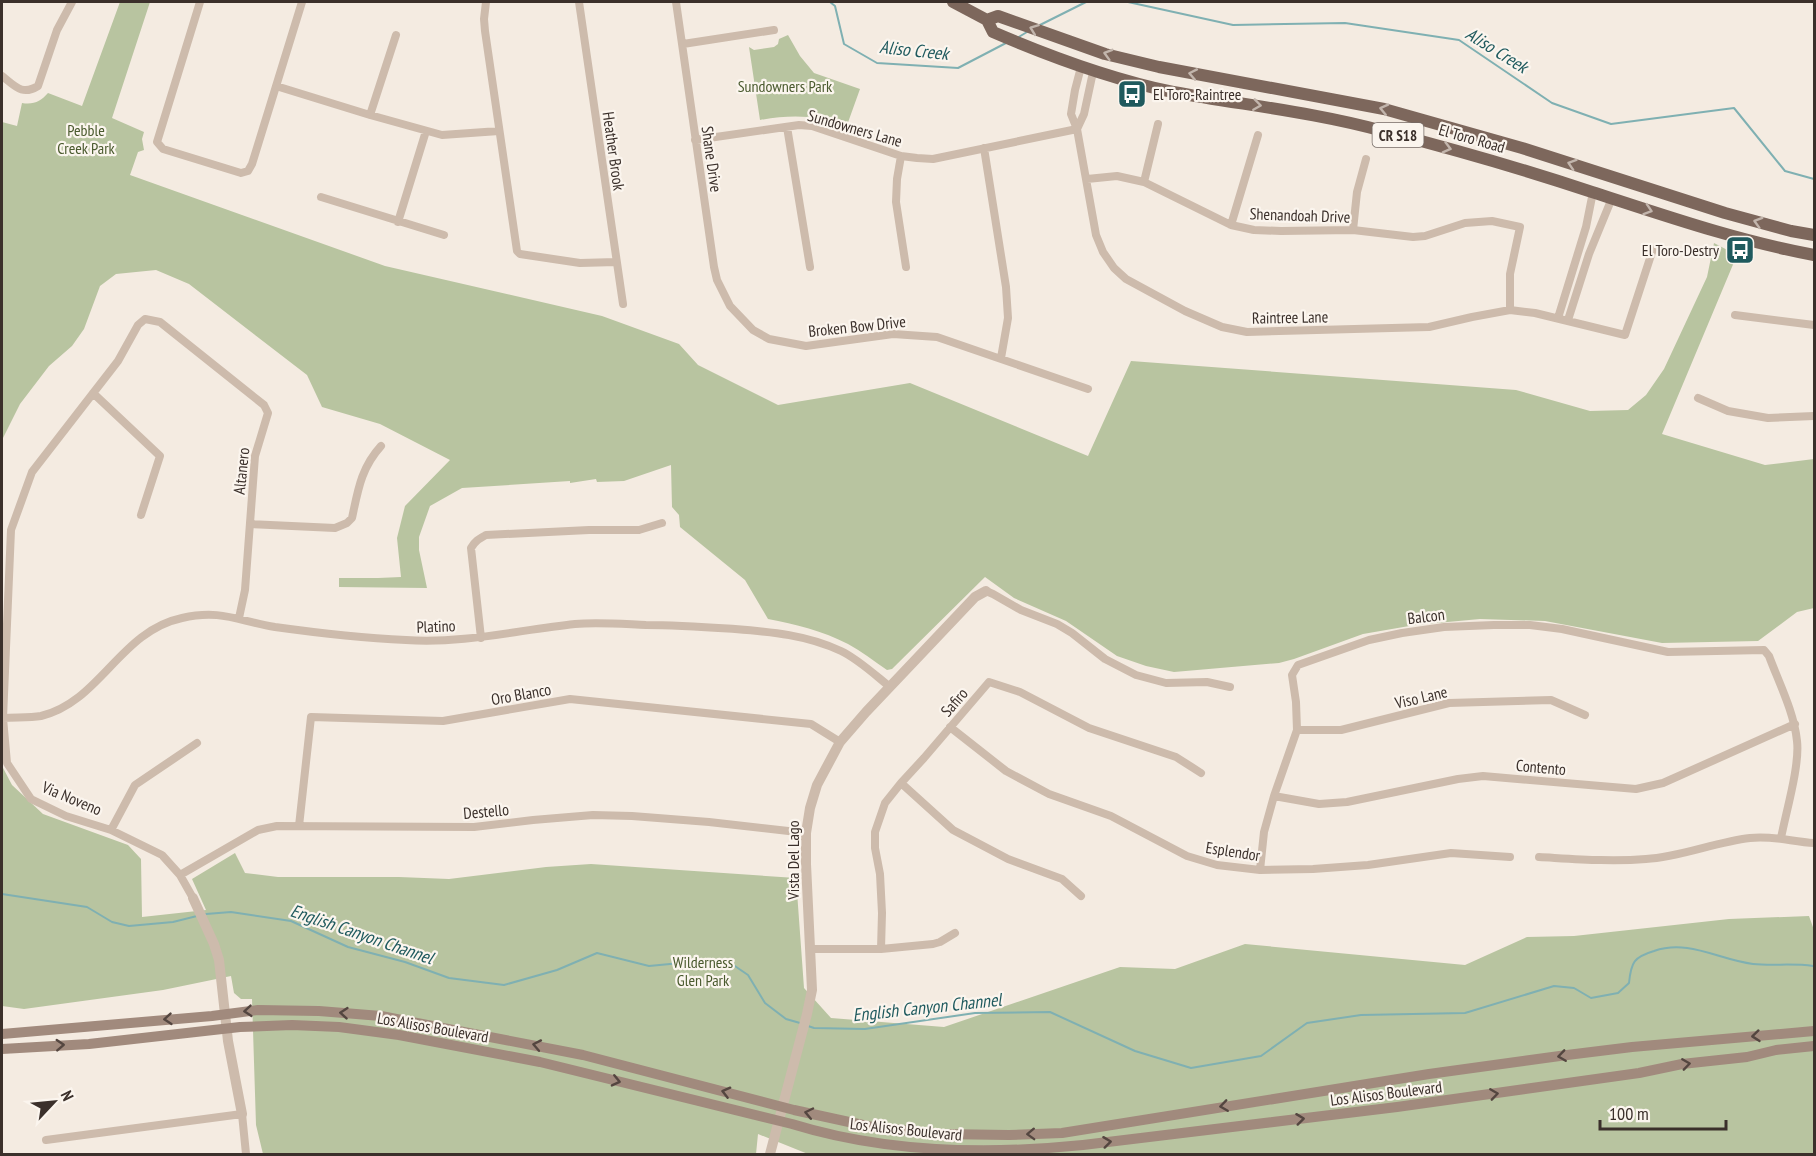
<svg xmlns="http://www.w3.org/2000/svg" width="1816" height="1156" viewBox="0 0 1816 1156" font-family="'PT Sans Narrow',sans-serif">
	<rect width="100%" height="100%" fill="#f4ebe1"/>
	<path fill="#b8c4a0" d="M120,2H150L112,118L144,132L142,139L144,150L138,152L130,175L385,266L602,316L679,344L698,365L778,405L910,383L1088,456L1131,361L1516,390L1590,411L1628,410L1646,395L1664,369L1707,277L1714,243L1737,255L1662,434L1765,465L1814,459V608L1797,612L1758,641L1662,643L1545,621L1480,619L1415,625L1363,634L1294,659L1279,663L1174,672L1146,666L1117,656L1066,621L1014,598L985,577L892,669L887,670C874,661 861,651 848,644C823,631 795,624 768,619L745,580L680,527L679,515L672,507L671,465L624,481L597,482L596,479L570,483V481L462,488L430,506L419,537V550L427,588L339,587V578H378L401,577L397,538L405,506L450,460L380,424L322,407L307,375L189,284L156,270L116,274L100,286L84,329L72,346L49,366L20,404L2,440V122L17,126L22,103C34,105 41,101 48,93L82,106Z
		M788,35L800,56L814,73L860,89L846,128C817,114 791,115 760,120L749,47L754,50L774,47L778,44L779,39Z
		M2,766L12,785L43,814L128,845L141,859L142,917L206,910L192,879L235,853L245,873L278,877H399L449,879L546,867L591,864L796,878L804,988L831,1018L944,1027L1120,967L1175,969L1245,944L1465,965L1527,937L1574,936L1729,919L1809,916L1814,930V1154H808L758,1134L756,1154H263L256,1125L252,999H241L234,993L231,976L163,990L24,1009L2,1006Z"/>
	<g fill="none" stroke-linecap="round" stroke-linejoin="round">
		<path stroke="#7fb0b2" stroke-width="2" d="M830,2L835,6L844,44L877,63L958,68L1006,43
			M1128,2L1233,25L1345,23L1459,40L1552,103L1611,124L1734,108L1785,171L1814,179
			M1040,25L1086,2
			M1017,38L1027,32
			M2,894L87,907L112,922L129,926L173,922L197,916
			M206,914L231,912L291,921L348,947L405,962L449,978L504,985L557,970L597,953L649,966L712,960L729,962L748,975L765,1003L786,1019L800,1023
			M808,1026L814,1028L865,1029L975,1013L1050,1012L1135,1051L1191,1068L1261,1056L1307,1023L1361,1015L1465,1013L1554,986L1574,988L1591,998L1618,993L1629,983C1631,962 1634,957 1654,951C1689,939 1719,960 1753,964C1773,966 1793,963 1813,966"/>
		<path stroke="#cdbbac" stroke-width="8" d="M200,2L157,142L163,149L241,173L248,171L252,164L302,2
			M486,2L484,19L485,31L517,251L520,254L580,263L616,262
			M579,2L623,304
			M676,2L714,267L717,280L730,306L753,330L769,339L806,346L893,334L937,337L1088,389
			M683,44L774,30
			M1081,67L1075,90L1071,114L1077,129L1096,235L1103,252L1114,268L1126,279L1185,311L1222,327L1247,332L1429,327L1472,317L1510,310L1535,313L1625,335L1653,249
			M2,76C15,86 22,96 38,86L57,30L72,2
			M276,86L370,115L442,135L499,131
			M370,115L396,35
			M787,127L810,267
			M1077,129L1084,114L1093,72
			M695,140L799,125L812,126L901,156L917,158L933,159L1077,129
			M984,148L1006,287L1008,318L1001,358
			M901,156L897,179L896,202L906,267
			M1087,179L1117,176L1144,182L1231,225L1254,230L1281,231L1353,230L1413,237L1425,236L1465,223L1492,221L1520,227L1510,274V310
			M1144,182L1158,124
			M321,197L444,235
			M398,222L426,131
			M1231,225L1258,135
			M1353,230L1357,192L1366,159
			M1735,315L1814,325
			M1558,318L1586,227L1593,192
			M1568,320L1589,254L1612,198
			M93,393L160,456L141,515
			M1698,398L1728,411L1768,418L1814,416
			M250,524L335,528L347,523L352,518C358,490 361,468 381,446
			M986,591L993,594L1021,610L1057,624L1072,633L1105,659L1136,675L1166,683L1207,682L1230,687
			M481,638L471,548C475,541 479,539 486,535L589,530H639L662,523
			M3,718C15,717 29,718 41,716C100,702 120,631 182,618C221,609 238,621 275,627C318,633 362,638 406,640C463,644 518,630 575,624C598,622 622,624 646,625C676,625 705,627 735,629C772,632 807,635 841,651C858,659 875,675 890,687
			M950,727L1006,771L1049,794L1111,816L1187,856L1217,865L1260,870L1313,869L1368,865L1451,853L1510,857
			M1297,730H1341L1449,703L1551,700L1585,715
			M901,783L953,830L1008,859L1062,879L1081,896
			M1274,796L1319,804L1347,802L1458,779L1483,776L1636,789L1663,783L1795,724
			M299,826L311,717L443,721L570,699L811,724L840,742
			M111,830L135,785L197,743
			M1539,857C1575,859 1611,862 1646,859C1681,857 1715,842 1750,838C1772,835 1793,842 1814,843
			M1260,870L1264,832L1274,796L1297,730L1296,702L1292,675L1298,665L1369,640L1402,633L1444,627L1494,625H1530L1562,629L1668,652L1764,650L1769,656C1779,683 1794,712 1797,741C1800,765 1786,812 1781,838
			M180,875L258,830L277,826L474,827L533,820L593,815L632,816L709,822L806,833
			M193,898L180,875L162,855L111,830L66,816L31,799L7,763L3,718L11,530L32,472L118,361L138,325L145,319L160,322L264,405L268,413L255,456L245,590L239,618
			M811,949H881L933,944L940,942L955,933
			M881,949L882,913L880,874L875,848V832L885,803L901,783L924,758L989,682L1020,692L1089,728L1176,757L1201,773
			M46,1140L242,1114L246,1154"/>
		<path stroke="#cdbbac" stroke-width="10" d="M193,898L214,944L219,960L228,1041L242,1114
			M770,1154L807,1014L812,990L806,864V833L810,808L817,785L840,742L866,712L975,597L986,591"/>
		<path stroke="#a18a7d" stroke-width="10" d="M2,1034L212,1016L258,1010L319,1011L381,1016L583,1055L794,1110L872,1127L941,1134L1009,1135L1062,1133L1429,1074L1567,1055L1632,1047L1814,1031
			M2,1049L89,1044L240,1027L292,1025L339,1027L399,1035L540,1062L792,1124C886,1153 985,1155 1083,1145L1397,1107L1639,1073L1682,1064L1747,1057L1776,1050L1814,1046"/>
		<path stroke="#7d675c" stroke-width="12" d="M953,2L987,20L993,32C1051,57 1110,79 1173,92C1243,105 1314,112 1383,131C1453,149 1523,169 1592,192C1666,216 1738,241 1814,255
			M987,20L998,16L1105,54L1159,67L1384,109L1522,148L1725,213L1791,231L1814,235"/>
	</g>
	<defs><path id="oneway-chevron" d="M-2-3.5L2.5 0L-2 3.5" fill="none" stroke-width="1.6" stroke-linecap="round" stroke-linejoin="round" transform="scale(1.5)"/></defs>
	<g stroke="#c2b5ac">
		<use href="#oneway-chevron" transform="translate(1034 29) rotate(-159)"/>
		<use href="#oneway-chevron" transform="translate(1108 54) rotate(-164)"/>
		<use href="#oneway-chevron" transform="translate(1193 74) rotate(-169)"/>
		<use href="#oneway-chevron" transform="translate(1257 105) rotate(8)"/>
		<use href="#oneway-chevron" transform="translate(1384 109) rotate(-167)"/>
		<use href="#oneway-chevron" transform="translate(1447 148) rotate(15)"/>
		<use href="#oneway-chevron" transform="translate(1572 164) rotate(-162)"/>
		<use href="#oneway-chevron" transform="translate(1648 210) rotate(18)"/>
		<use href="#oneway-chevron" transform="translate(1758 222) rotate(-164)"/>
	</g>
	<g stroke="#544640">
		<use href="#oneway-chevron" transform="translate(248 1011) rotate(175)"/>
		<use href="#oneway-chevron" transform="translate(344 1013) rotate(-175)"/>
		<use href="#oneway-chevron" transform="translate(168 1019) rotate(175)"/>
		<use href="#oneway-chevron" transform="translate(1756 1036) rotate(174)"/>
		<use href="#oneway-chevron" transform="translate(60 1045) rotate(-3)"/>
		<use href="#oneway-chevron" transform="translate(537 1045) rotate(-169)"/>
		<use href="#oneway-chevron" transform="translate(1562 1056) rotate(172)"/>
		<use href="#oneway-chevron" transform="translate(1686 1064) rotate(-8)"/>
		<use href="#oneway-chevron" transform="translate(616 1081) rotate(13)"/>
		<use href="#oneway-chevron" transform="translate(726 1092) rotate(-166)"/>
		<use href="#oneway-chevron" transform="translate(1494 1094) rotate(-8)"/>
		<use href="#oneway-chevron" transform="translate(1224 1106) rotate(172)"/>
		<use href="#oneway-chevron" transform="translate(809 1113) rotate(-168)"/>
		<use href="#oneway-chevron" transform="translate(1300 1119) rotate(-7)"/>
		<use href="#oneway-chevron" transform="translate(1031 1134) rotate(178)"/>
		<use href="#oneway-chevron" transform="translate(1107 1142) rotate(-7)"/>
	</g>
	<defs>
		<g id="bus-square" transform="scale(1.5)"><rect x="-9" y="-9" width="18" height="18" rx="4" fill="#1f5a5e" stroke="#fbf5ee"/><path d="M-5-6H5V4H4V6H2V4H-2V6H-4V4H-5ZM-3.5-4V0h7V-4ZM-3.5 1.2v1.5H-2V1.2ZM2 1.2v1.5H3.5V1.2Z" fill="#fff"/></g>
	</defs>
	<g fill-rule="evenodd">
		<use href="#bus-square" x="1132" y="94"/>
		<use href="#bus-square" x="1740" y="250"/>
	</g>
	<g text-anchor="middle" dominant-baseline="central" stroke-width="4.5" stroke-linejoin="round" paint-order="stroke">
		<rect fill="#fbf5ee" stroke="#756b66" stroke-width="1.5" x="1372.5" y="123" width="51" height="24" rx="4.5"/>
		<g font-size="15" font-weight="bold" fill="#3b302b">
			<text x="1398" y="135">CR S18</text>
		</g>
		<g font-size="16" fill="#4a5a2e" stroke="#fbf5ee">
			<text x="785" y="86">Sundowners Park</text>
			<text x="86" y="130">Pebble<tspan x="86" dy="18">Creek Park</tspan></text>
			<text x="703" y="962">Wilderness<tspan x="703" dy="18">Glen Park</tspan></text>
		</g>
		<g font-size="16" fill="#3b302b" stroke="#fbf5ee" text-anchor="start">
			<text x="1153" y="94">El Toro-Raintree</text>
			<text x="1719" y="250" text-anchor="end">El Toro-Destry</text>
		</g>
		<g font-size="16" fill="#3b302b" stroke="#fbf5ee">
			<text transform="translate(855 128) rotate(16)">Sundowners Lane</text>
			<text transform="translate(1472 138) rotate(16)">El Toro Road</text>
			<text transform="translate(614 151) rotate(82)">Heather Brook</text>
			<text transform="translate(712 159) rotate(82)">Shane Drive</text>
			<text transform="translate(1300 215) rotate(2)">Shenandoah Drive</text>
			<text transform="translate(1290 317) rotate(-1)">Raintree Lane</text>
			<text transform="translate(857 326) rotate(-6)">Broken Bow Drive</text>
			<text transform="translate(241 471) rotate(-84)">Altanero</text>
			<text transform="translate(1426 616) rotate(-7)">Balcon</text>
			<text transform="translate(436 626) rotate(-2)">Platino</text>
			<text transform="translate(521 694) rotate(-10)">Oro Blanco</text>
			<text transform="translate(1421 697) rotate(-13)">Viso Lane</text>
			<text transform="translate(954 702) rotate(-49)">Safiro</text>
			<text transform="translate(1541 767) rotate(5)">Contento</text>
			<text transform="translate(72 798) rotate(23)">Via Noveno</text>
			<text transform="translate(486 811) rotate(-5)">Destello</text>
			<text transform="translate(1233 851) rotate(9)">Esplendor</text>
			<text transform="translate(793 860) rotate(-90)">Vista Del Lago</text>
			<text transform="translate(433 1027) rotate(10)">Los Alisos Boulevard</text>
			<text transform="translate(1386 1093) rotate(-7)">Los Alisos Boulevard</text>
			<text transform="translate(906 1129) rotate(6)">Los Alisos Boulevard</text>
		</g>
		<g font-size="18" font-style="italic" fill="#1f5a5e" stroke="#fbf5ee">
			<text transform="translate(914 50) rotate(6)">Aliso Creek</text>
			<text transform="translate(1497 50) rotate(32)">Aliso Creek</text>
			<text transform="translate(362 934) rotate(19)">English Canyon Channel</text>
			<text transform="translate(927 1007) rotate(-6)">English Canyon Channel</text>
		</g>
	</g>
	<rect width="1816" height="1156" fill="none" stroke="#3b302b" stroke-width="6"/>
	<g transform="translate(54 1102) rotate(64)" stroke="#fbf5ee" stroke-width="4.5" paint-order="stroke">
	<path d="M0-4.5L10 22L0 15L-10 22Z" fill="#3b302b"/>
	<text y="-9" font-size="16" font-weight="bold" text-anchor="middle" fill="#3b302b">N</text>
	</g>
	<path d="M1600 1120v9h126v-9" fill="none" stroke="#3b302b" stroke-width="3"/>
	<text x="1609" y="1120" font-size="18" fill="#3b302b" stroke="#fbf5ee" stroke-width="4.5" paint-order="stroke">100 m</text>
</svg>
